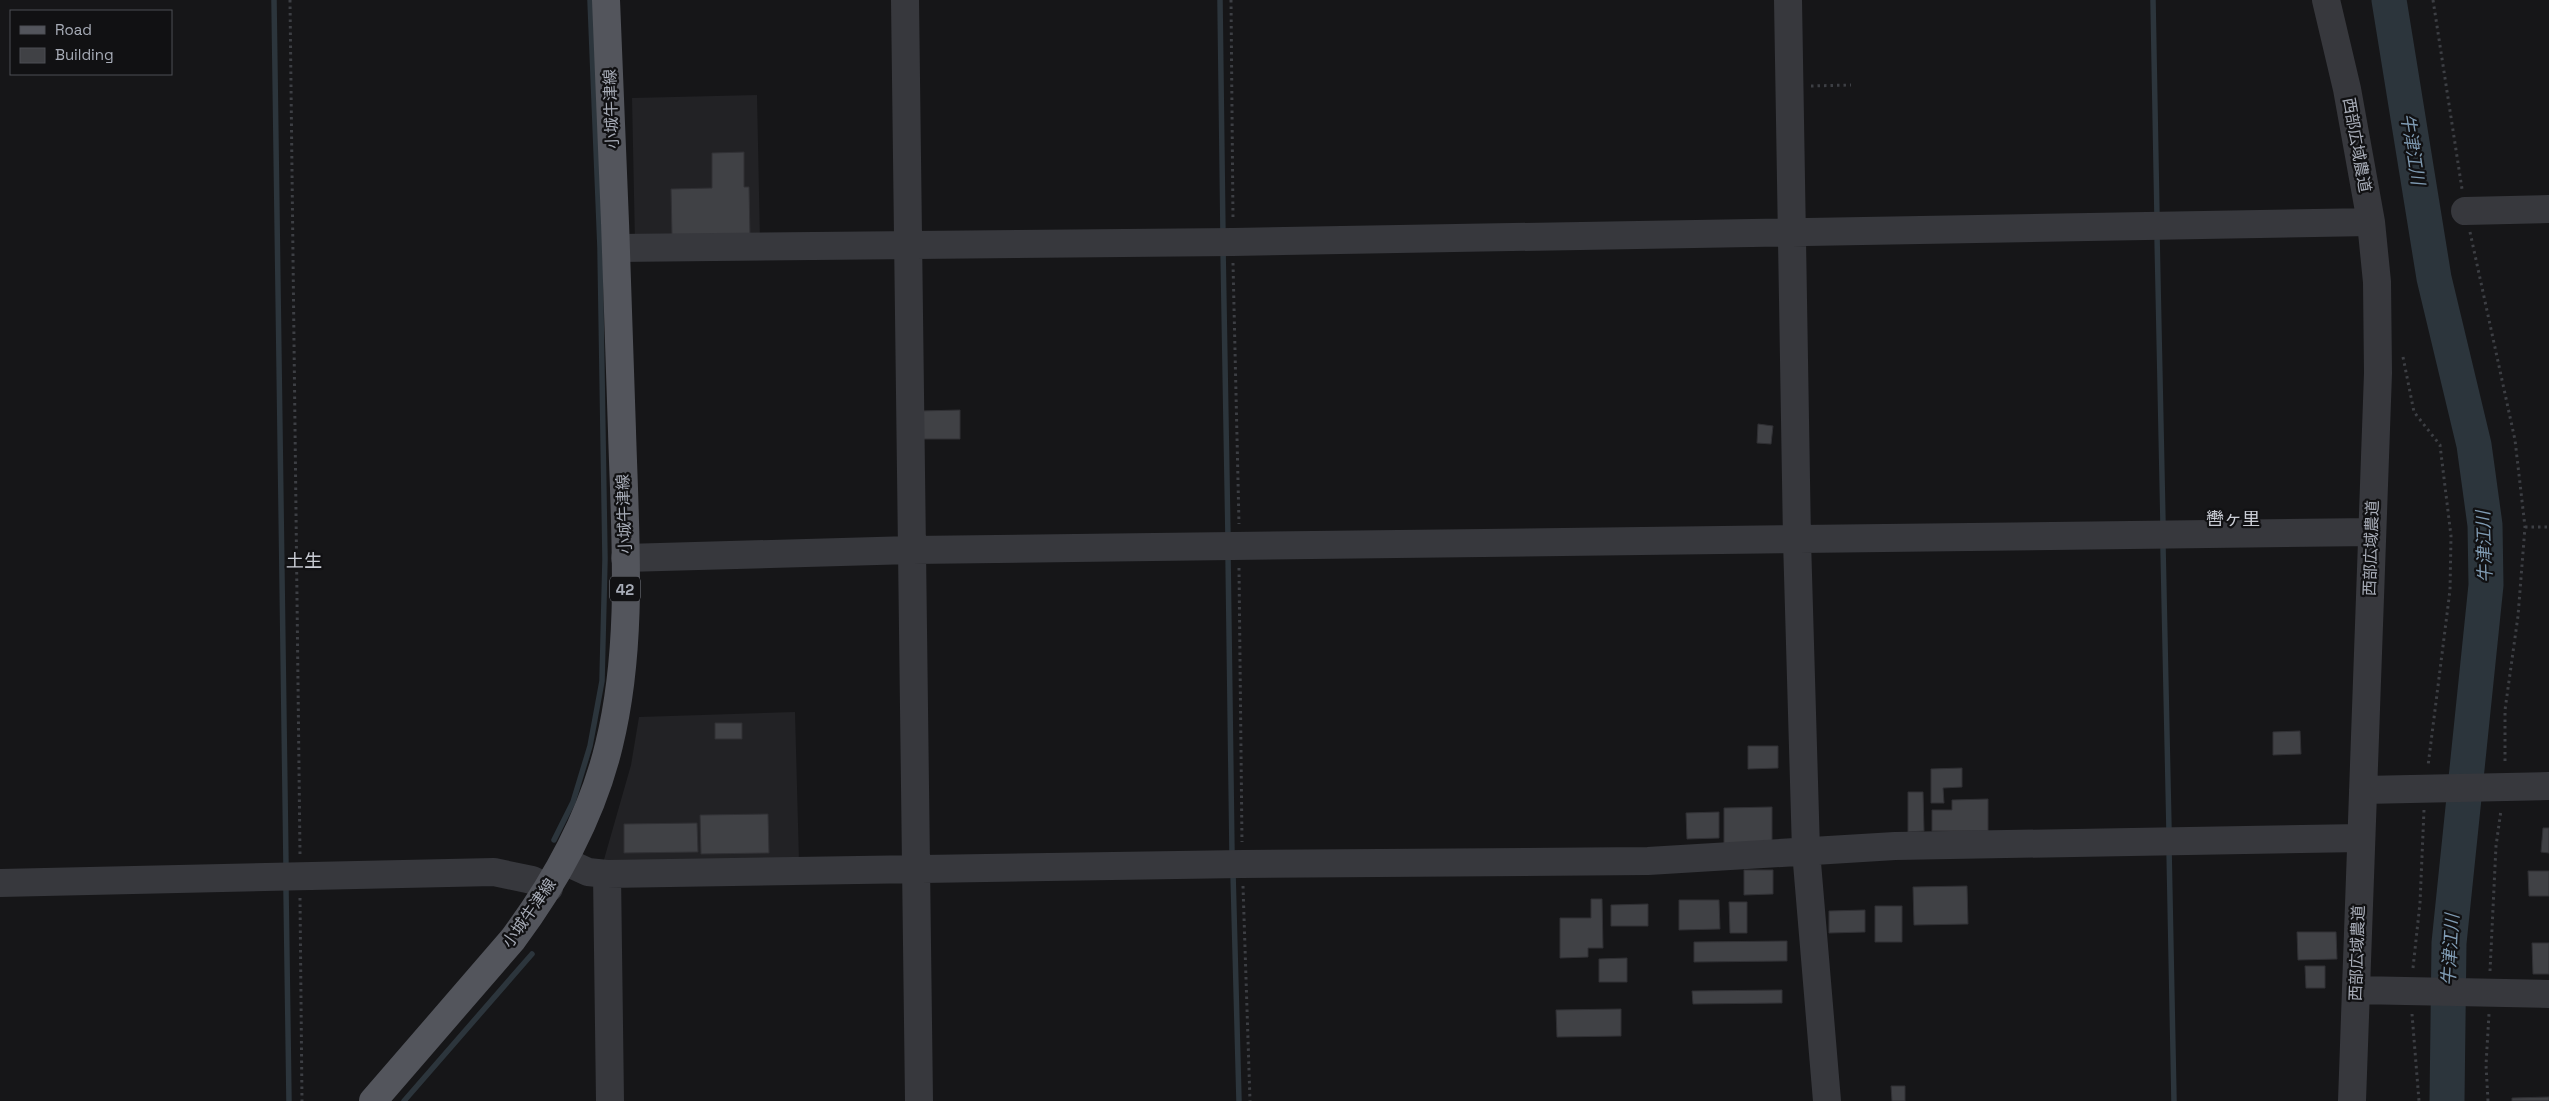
<svg xmlns="http://www.w3.org/2000/svg" width="2549" height="1101" viewBox="0 0 2549 1101" font-family="'Space Grotesk','Noto Sans JP',sans-serif">
	<rect width="100%" height="100%" fill="#161618"/>
	<path fill="#222225" d="M757,95L760,241L635,244L632,98Z
		M795,712L799,861L603,863L631,765L639,717Z"/>
	<g fill="none" stroke-linecap="round" stroke-linejoin="round">
		<path stroke="#2c353c" stroke-width="5.5" d="M274,0L286,865
			M1220,0L1223,235
			M2153,0L2157,217
			M2157,235L2163,524
			M1223,248L1228,538
			M2163,547L2169,830
			M1228,554L1232,853
			M554,840L573,802L590,746L602,681L605,559L600,248L590,0
			M2169,848L2174,1101
			M1233,873L1239,1101
			M286,889L289,1101
			M404,1101L532,954"/>
		<path stroke="#2c353c" stroke-width="35" d="M2389,0L2434,278L2474,445L2485,525L2486,585L2449,943L2447,1101"/>
	</g>
	<path fill="#404145" stroke="#303034" d="M744,152V187H749L750,235L672,236L671,189L712,188V153Z
		M960,410V439H921L920,411Z
		M1758,424L1773,426L1771,444L1757,443Z
		M715,723H742V739H715Z
		M2300,731L2301,754L2273,755V732Z
		M1748,746H1778V768L1748,769Z
		M1962,768V787L1943,788L1944,803H1931V769Z
		M1908,792H1923L1924,831L1908,832Z
		M1988,799V831H1932V810H1952V800Z
		M1772,807V845H1724V808Z
		M1719,812V838L1687,839L1686,813Z
		M768,814L769,853L701,854L700,815Z
		M697,823L698,852L624,853V824Z
		M2543,828H2549V853L2541,852Z
		M1744,870H1773V894L1744,895Z
		M2528,871H2549V896H2529Z
		M1967,886L1968,924L1914,925L1913,887Z
		M1591,899H1602L1603,948H1588V957L1560,958V918H1591Z
		M1679,900H1719L1720,929L1679,930Z
		M1729,902H1747V933H1730Z
		M1648,904V926H1611V905Z
		M1875,906H1902V942H1875Z
		M1865,910V932L1829,933V911Z
		M2297,932H2336L2337,959L2298,960Z
		M1787,941V961L1694,962V942Z
		M2532,943H2549V974H2533Z
		M1627,958V982H1599V959Z
		M2305,966H2325V988H2306Z
		M1782,990V1003L1693,1004L1692,991Z
		M1621,1009V1036L1557,1037L1556,1010Z
		M1891,1086H1905V1101H1892Z
		M2549,1097V1101H2512V1098Z"/>
	<g fill="none" stroke-linecap="round" stroke-linejoin="round">
		<path stroke="#3d3f44" stroke-width="3" stroke-dasharray="2.5 4" stroke-linecap="butt" d="M290,0L300,854
			M1231,0L1233,219
			M2433,0L2462,189
			M1811,86L1851,85
			M2470,232L2515,440L2525,527L2518,616L2505,710V764
			M1233,263L1239,524
			M2403,357L2414,412L2440,445L2451,536L2450,590L2428,766
			M2525,527H2549
			M1239,568L1242,842
			M1243,886L1250,1101
			M300,898L302,1101
			M2413,968L2420,903L2424,810
			M2490,971L2496,846L2501,810
			M2412,1014L2419,1101
			M2488,1101L2486,1065L2489,1014"/>
		<path stroke="#37383d" stroke-width="28" d="M905,0L919,1101
			M1788,0L1797,540L1806,851L1827,1101
			M2326,0L2347,89L2371,222L2377,282L2378,373L2352,1101
			M2465,211L2549,209
			M616,248L1233,242L2371,222
			M625,558L912,550L2372,532
			M2363,790L2549,786
			M564,861L588,872L607,874L1242,864L1648,861L1895,846L2361,838
			M607,874L610,1101
			M0,883L494,872L532,880L549,888
			M2356,990L2549,994"/>
		<path stroke="#53555c" stroke-width="28" d="M373,1101L513,939C556,881 592,816 609,745C634,643 625,535 622,431C618,287 612,144 606,0"/>
	</g>
	<g text-anchor="middle" dominant-baseline="central" stroke-width="4.5" stroke-linejoin="round" paint-order="stroke">
		<rect fill="#111113" stroke="#7b7e86" stroke-width="1" x="610" y="576.5" width="30" height="25" rx="4"/>
		<g font-size="15" font-weight="bold" fill="#a8adb8">
			<text x="625" y="589">42</text>
		</g>
		<g font-size="16" fill="#a8adb8" stroke="#111113">
			<text transform="translate(611 109) rotate(-92)">小城牛津線</text>
			<text transform="translate(2357 145) rotate(80)">西部広域農道</text>
			<text transform="translate(624 514) rotate(-92)">小城牛津線</text>
			<text transform="translate(2371 548) rotate(-88)">西部広域農道</text>
			<text transform="translate(529 913) rotate(-55)">小城牛津線</text>
			<text transform="translate(2357 953) rotate(-88)">西部広域農道</text>
		</g>
		<g font-size="18" font-style="italic" fill="#7f9bb3" stroke="#111113">
			<text transform="translate(2413 149) rotate(81)">牛津江川</text>
			<text transform="translate(2484 547) rotate(-92)">牛津江川</text>
			<text transform="translate(2450 950) rotate(-87)">牛津江川</text>
		</g>
		<g font-size="18" fill="#c9ccd4" stroke="#111113">
			<text x="2233" y="518">轡ヶ里</text>
			<text x="304" y="560">土生</text>
		</g>
	</g>
	<rect x="10" y="10" width="162" height="65" fill="#111113" stroke="#4d4f55"/>
	<rect x="20" y="26" width="25" height="8" fill="#53555c" stroke="#4d4f55"/>
	<text x="55" y="35" font-size="15" fill="#a8adb8">Road</text>
	<rect x="20" y="48" width="25" height="15" fill="#404145" stroke="#4d4f55"/>
	<text x="55" y="60" font-size="15" fill="#a8adb8">Building</text>
</svg>
